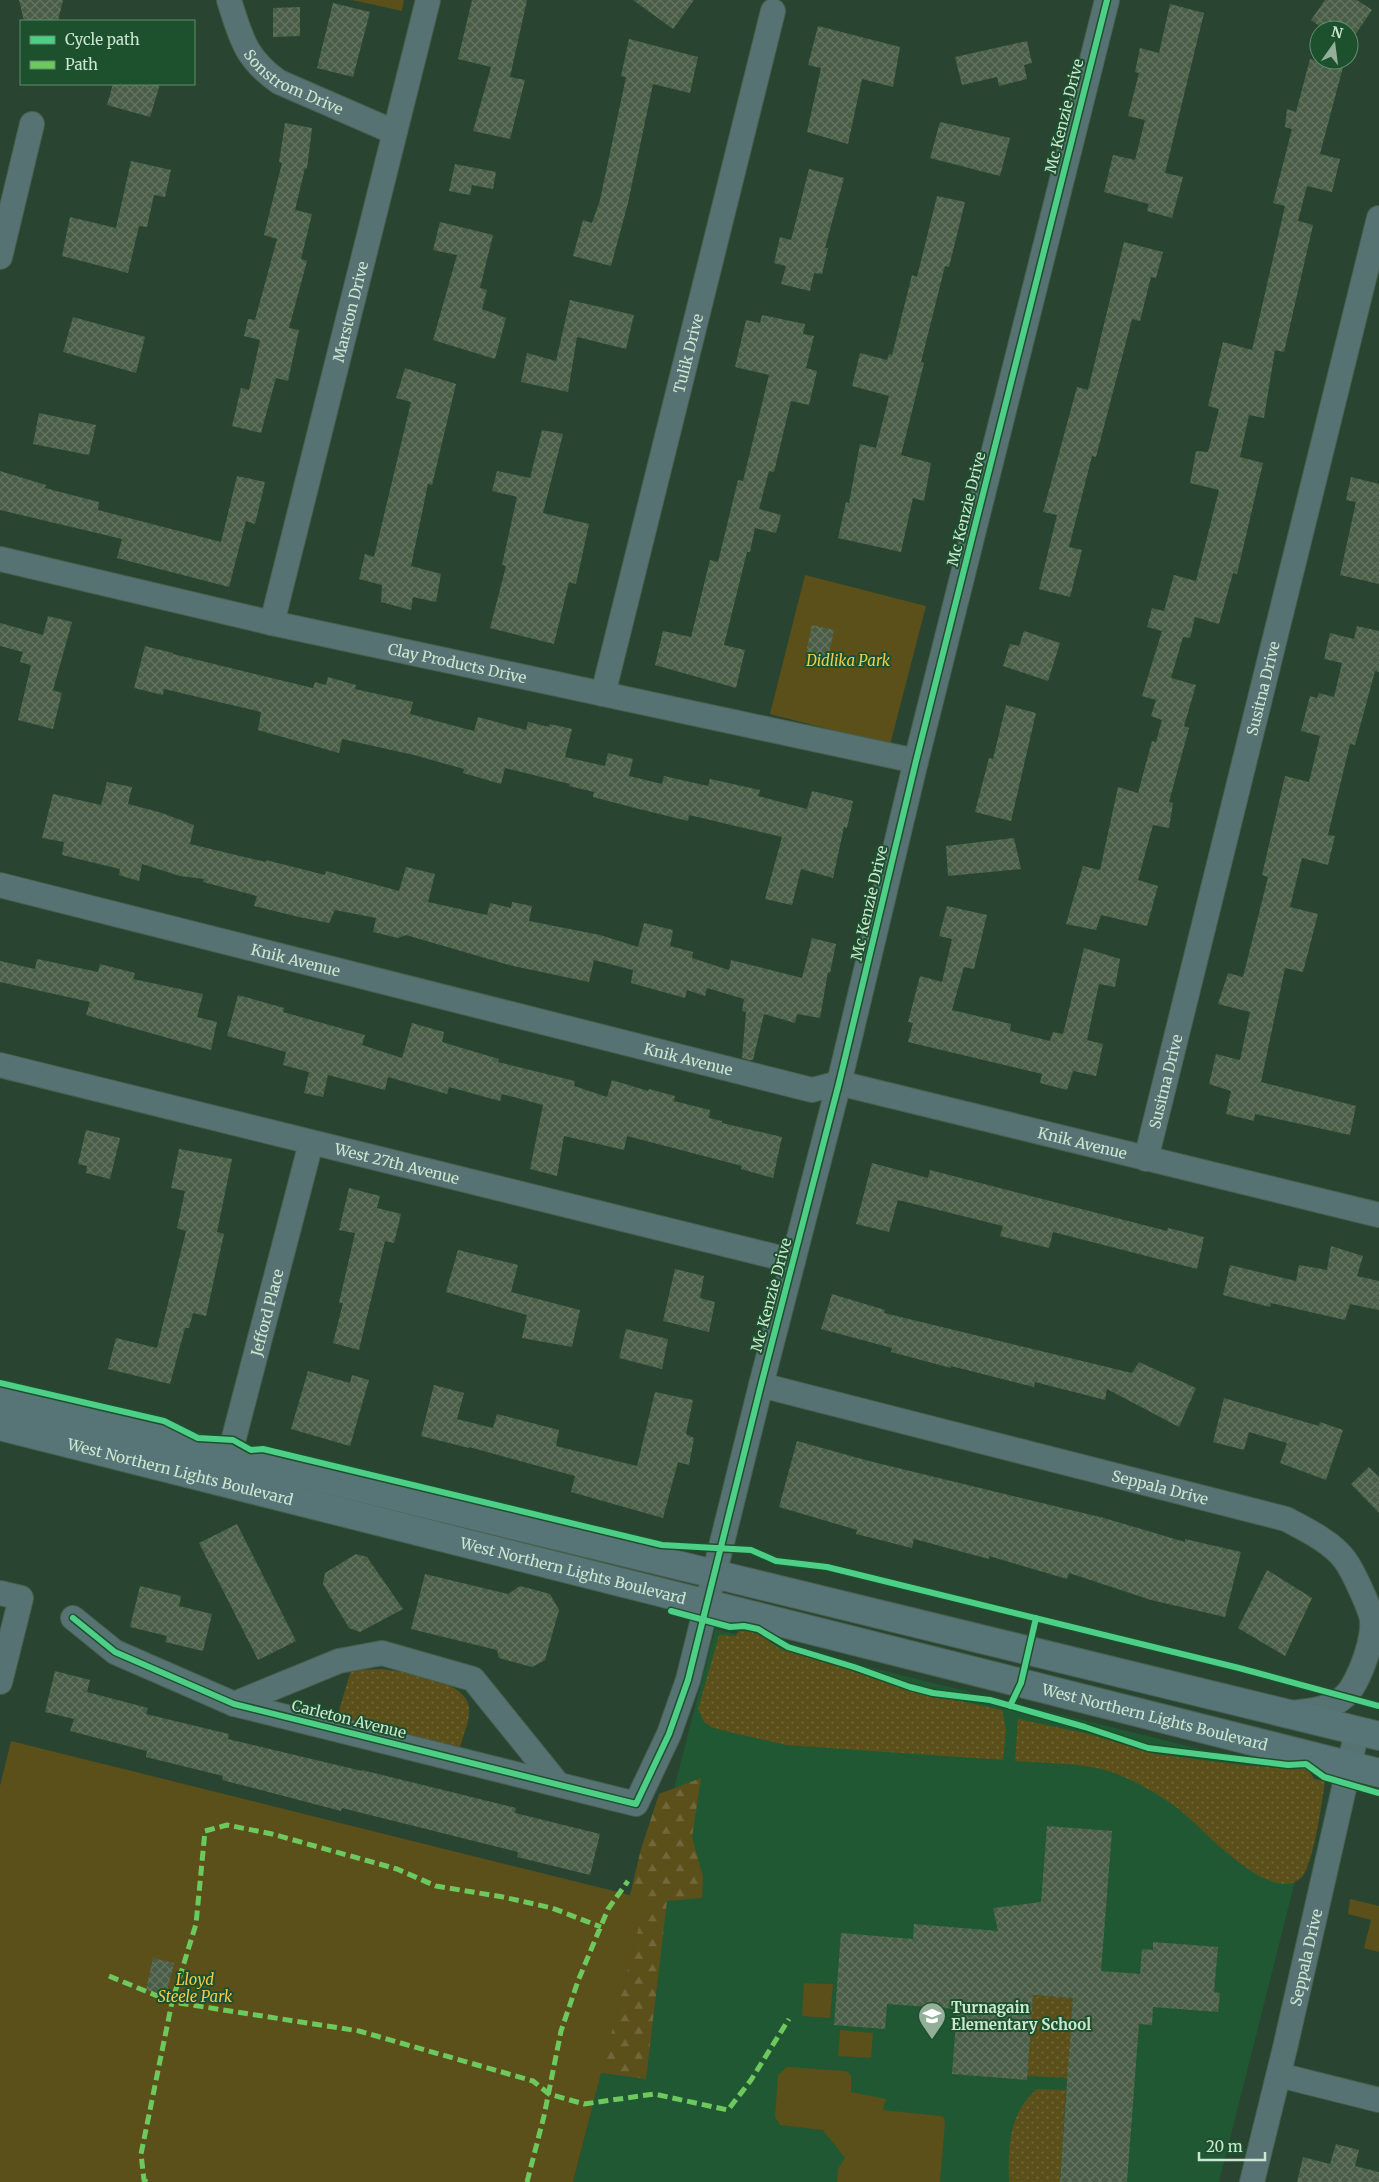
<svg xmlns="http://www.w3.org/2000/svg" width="1379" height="2182" viewBox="0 0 1379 2182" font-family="Merriweather,serif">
	<defs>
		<pattern id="grass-dots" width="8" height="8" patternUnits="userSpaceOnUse" patternTransform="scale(1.25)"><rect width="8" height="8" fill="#5b4f1a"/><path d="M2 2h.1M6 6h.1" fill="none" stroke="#71683a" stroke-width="1.8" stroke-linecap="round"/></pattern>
		<pattern id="forest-firs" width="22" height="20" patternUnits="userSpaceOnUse" patternTransform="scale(1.25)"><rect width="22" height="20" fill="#5b4f1a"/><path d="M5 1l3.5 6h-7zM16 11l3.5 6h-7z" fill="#71683a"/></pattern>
		<pattern id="building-cross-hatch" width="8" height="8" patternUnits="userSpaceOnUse" patternTransform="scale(1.25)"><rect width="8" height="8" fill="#4a5e47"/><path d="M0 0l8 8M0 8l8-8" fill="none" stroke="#637560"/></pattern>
	</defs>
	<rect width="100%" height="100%" fill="#294532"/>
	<path fill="#205833" d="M715,1629L1240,1759L1320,1782L1219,2182H573Z"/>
	<path fill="url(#grass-dots)" d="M749,1630L759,1634L780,1649L852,1669L881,1681L923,1693L1002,1710L1006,1730L1003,1760L786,1745L713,1728L704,1722L698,1709L719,1635L735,1636L739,1631Z
		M382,1669C404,1672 469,1680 469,1709C470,1721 463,1736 460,1747L457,1751L339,1719L338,1714L351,1670Z
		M1018,1719L1089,1734L1155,1754L1249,1766L1308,1768L1314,1779L1325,1781C1322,1801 1314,1862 1302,1877C1300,1879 1295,1882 1292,1883C1259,1892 1204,1830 1180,1810C1163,1797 1144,1786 1124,1777C1091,1762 1051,1764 1015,1761Z
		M1033,1995L1073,1998L1068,2078L1027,2076Z
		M1037,2089L1066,2090L1060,2182H1009C1008,2147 1008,2114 1037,2089Z"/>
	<path fill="url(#forest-firs)" d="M701,1778L692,1837L703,1877L702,1898L667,1901L646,2079L595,2072L630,1895L641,1849L659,1794Z"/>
	<path fill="#5b4f1a" d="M352,0H404L402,11Z
		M805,575L926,606L890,745L770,714Z
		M11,1741L646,1899L573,2182H0V1786Z
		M1350,1899L1379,1906V1952L1364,1948L1371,1920L1348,1914Z
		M804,1983L833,1984L830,2018L802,2016Z
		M840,2030L873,2033L871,2058L838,2056Z
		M787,2067L846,2071L851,2075V2092L886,2099L883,2110L941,2116L944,2118L945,2123L940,2182H837L838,2169L845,2158L823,2130L780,2125L775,2117L778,2075Z"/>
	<path fill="url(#building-cross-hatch)" d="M19,0H63L58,21H24Z
		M472,0H527L510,77L525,80L510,139L473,131L491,67L458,59Z
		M633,0H694L673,29Z
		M1325,0H1357L1372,10L1355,35L1349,30H1325L1311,20Z
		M333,3L370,12L353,77L317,68Z
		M1170,4L1204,13L1165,173L1183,177L1172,218L1147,211L1149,204L1104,192L1113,155L1135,160L1145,120L1128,116L1139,73L1135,72L1140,48L1159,53Z
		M300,7V36L273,37V8Z
		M818,26L900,47L893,87L862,79L848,144L807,132L821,68L808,65Z
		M629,39L698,57L690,93L653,84L628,203L611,266L573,256L583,220L592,223L600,200L626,77L621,76Z
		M1027,41L1032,63L1024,65L1027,79L999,86L997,77L962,85L955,57Z
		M1310,59L1343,67L1320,154L1340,159L1332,192L1307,186L1298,221L1313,225L1284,352L1275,350L1264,418L1249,415L1240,457L1263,463L1237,574L1233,573L1219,624L1195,617L1190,638L1183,637L1171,678L1196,685L1184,726L1189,728L1169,802L1173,803L1169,828L1153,825L1138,880L1158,886L1147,926L1101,915L1096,930L1066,924L1083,866L1100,870L1118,787L1138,793L1152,741L1156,742L1162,720L1151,716L1156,700L1142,696L1162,631L1147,627L1152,608L1164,611L1174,575L1196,581L1219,490L1190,483L1196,451L1208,452L1219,409L1208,406L1223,342L1252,350L1285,206L1273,203L1292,129L1285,127L1287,109L1296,112Z
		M113,84H160L150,117L107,105Z
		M940,122L1010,138L1000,176L930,158Z
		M285,123L312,128L307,169L305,168L295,210L312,214L301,259L307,261L289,328L299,330L288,381L276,378L261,433L232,426L241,388L249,390L260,340L244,336L248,319L255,320L277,239L264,235L282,163L279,162Z
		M131,161L171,170L165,197L154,195L147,227L139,226L128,273L62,256L70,217L116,228Z
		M455,164L496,172L493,189L472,185L470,195L449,191Z
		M809,169L844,178L825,248H828L822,274L814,273L810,291L781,284L786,266L774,263L780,237L791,240Z
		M937,196L965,202L949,267L945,266L921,362L924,363L901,455L931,463L924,501L913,498L901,552L838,538L846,502L849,503L860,444L876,448L889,396L852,386L860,353L887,360L889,354L892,355L912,275L917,277Z
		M440,222L493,235L480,288L487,290L482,309L506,318L495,359L433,340L457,255L433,250Z
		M1124,242L1163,252L1156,278L1151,277L1140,321L1132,319L1096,457L1092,456L1069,547L1082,550L1070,597L1039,589L1057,515L1043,512L1077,387L1088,390Z
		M570,300L634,315L626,349L577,337L568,392L521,382L527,353L556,361Z
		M762,315L805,324L803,334L814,336L806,368L817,371L809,405L791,401L774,472L769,471L759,509L781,515L776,533L755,528L750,552H747L724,645L745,650L736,688L655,665L663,631L691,637L710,560L718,562L738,480L743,481L769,375L735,367L746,320L760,323Z
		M73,317L145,337L136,373L63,352Z
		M405,368L456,384L432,485L428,484L411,566L441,574L436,602L413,597L411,610L381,602L382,585L359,579L365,554L374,557L411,402L396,398Z
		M39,413L96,425L89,455L33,444Z
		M542,430L563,434L543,513L589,524L576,584L569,582L554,644L490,628L506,566L502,565L517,497L492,491L497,471L530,478Z
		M0,471L46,485L45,488L99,502L98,510L221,542L237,476L265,482L255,524L246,521L229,587L117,558L122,539L0,510Z
		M1351,477L1379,484V584L1340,575L1356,502L1346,500Z
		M48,616L72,622L53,690L62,693L53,729L18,720L31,665L20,662L23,652L0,646V623L43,635Z
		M812,625L834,630L828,658L806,653Z
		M1357,626L1379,631V672L1375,671L1355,745L1350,744L1328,835L1335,836L1328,865L1302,858L1290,907L1318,914L1303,972L1285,968L1261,1082L1356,1106L1350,1135L1255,1114L1254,1121L1226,1114L1231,1091L1209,1084L1216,1054L1240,1060L1250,1012L1218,1004L1228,973L1243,977L1268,877L1262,875L1285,776L1309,782L1320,736L1301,731L1310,696L1317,698L1319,693L1334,697L1342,663L1324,659L1330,633L1354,639Z
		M1024,631L1060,643L1048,681L1003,666L1010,644L1019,646Z
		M145,646L173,653V654L313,688L315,682L326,685L328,677L356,685L355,689L413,702L410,714L474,731L478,717L526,730L528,722L549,727L550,724L572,729L565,757L605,766L608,753L633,759L629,776L662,784L664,776L708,786L710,779L760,790L758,796L807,809L812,791L853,801L847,828L844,827L833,878L801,869L792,905L765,899L782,837L689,815L688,821L635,808L593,797L594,792L569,786L570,784L505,768L501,784L463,773L464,769L414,755L342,739L339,753L258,730L261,712L164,689L163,695L134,688Z
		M1006,705L1036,713L1011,821L975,812L989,758L993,759Z
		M107,782L132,787L128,804L159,812L194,825L190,844L266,862V860L325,875L326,871L399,891L406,867L435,874L428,902L487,915L490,903L511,908L512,902L532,906L529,921L600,935L638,947L644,923L673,930L670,946L693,952L692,958L729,970L731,960L802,978L812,938L836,944L830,973L828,972L820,1018L797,1014L795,1023L764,1014L753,1060H748L742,1058L746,1012L742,1011L744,999L707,988L705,996L687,990L685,998L631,983L633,970L594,960L589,982L513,966L406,935L398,938L373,932L376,918L335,910L329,923L299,917L254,906L257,896L203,882L204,879L180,876L142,864L139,881L119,875L120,869L62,855L64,842L42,838L53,794L101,805Z
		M1014,838L1021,869L948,876L946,846Z
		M947,906L987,915L974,969L964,967L952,1010L1011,1024L1010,1031L1050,1041L1053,1032L1063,1034L1084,948L1120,959L1115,987L1099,984L1087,1040L1103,1044L1096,1076L1073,1071L1067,1090L1040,1083L1042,1074L908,1042L913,1023L908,1022L920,976L942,982L952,939L939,936Z
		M37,959L98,972L100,964L135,973L133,979L203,994L197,1017L217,1022L211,1050L86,1015L90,1002L0,982V961L35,969Z
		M238,995L284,1008L283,1012L365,1035L362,1045L402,1058L412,1023L444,1032L442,1042L499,1059L498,1062L575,1081L574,1086L607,1097L612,1080L648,1091L649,1089L675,1096L674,1101L710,1110L709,1118L722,1121V1123L782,1137L773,1178L741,1169L742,1166L627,1136L624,1150L564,1136L557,1176L530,1169L543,1105L502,1094L500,1101L449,1087L447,1094L388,1077L385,1090L328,1075L323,1097L304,1093L309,1072L283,1065L286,1052L227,1036Z
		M86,1130L120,1138L110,1179L86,1173L87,1166L78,1164Z
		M179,1149L232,1159L217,1232L224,1234L206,1316L193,1313L189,1328H185L170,1384L108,1369L116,1338L157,1348L186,1231L177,1228L185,1191L171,1188Z
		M872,1163L928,1178L930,1170L1167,1231L1168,1228L1204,1237L1197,1269L1053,1232L1049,1248L1000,1236L1003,1226L898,1200L889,1232L856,1224Z
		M349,1188L380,1196L377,1208L401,1214L394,1243L385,1241L359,1350L333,1343L343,1303H339L355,1233L339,1230Z
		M1331,1246L1363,1256L1357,1276L1379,1281V1310L1350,1304L1345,1320L1271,1303L1270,1307L1223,1295L1230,1265L1296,1281L1299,1265L1327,1270Z
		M458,1250L518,1265L511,1292L580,1310L572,1347L522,1338L527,1315L446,1292Z
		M675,1269L704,1276L700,1298L715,1302L709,1332L663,1321Z
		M832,1294L885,1310L884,1313L1132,1373L1139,1362L1196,1388L1179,1427L1107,1389L1105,1400L1035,1382L1034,1387L951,1366V1368L891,1352L892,1348L821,1329Z
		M626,1329L668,1339L662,1369L619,1358Z
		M308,1371L350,1383L352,1375L369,1380L350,1446L291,1429Z
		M434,1385L464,1393L457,1419L493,1428L497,1414L559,1430L556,1446L637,1466L655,1392L693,1400L686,1434L694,1438L689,1465L678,1462L663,1518L571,1492L575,1476L469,1447V1448L421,1436Z
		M1224,1398L1319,1426L1320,1422L1343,1430L1326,1480L1280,1463L1287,1443L1249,1432L1244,1450L1213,1442Z
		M797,1441L869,1461L1104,1518L1185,1542V1539L1241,1552L1225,1617L1151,1600L1069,1573L1067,1579L989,1556V1559L914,1539L912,1548L856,1534L857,1530L779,1507Z
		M1369,1467L1379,1477V1513L1351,1484Z
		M237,1524L296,1641L258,1660L199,1543Z
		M356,1554L367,1557L403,1609L360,1632L349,1628L323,1584L325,1573Z
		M1267,1570L1312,1598L1285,1656L1238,1628Z
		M425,1574L508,1594L520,1586L550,1594L559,1610L545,1660L532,1667L499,1658L497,1650L411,1629Z
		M140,1586L181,1596L179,1606L212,1614L203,1651L165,1642L167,1636L130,1627Z
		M55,1671L90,1680L87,1692L148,1708L146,1714L229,1734L228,1739L362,1771V1770L516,1808L515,1813L600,1834L590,1875L517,1857L518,1852L342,1808L341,1811L222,1780L223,1776L146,1757L147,1751L70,1731L74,1719L45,1712Z
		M1047,1826L1112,1831L1101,1971L1140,1974L1142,1949L1153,1950V1942L1218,1947L1214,1992L1220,1993L1218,2012L1153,2007L1152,2025L1139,2024L1127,2182H1060L1073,1998L1033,1995L1027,2080L952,2074L957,2009L887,2004L885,2029L834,2025L841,1933L913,1939L914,1924L998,1931L993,1908L1041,1902Z
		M153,1958L174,1963L166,1995L146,1990Z
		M1336,2144L1359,2150L1355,2166L1379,2172V2182H1297L1303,2157L1330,2164Z"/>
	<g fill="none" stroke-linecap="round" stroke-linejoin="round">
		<g stroke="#49604f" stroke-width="26">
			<g id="street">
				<path id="s1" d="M229,0C241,38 245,58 279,82L394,132"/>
				<path d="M0,257L32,124"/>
				<path id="s2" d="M0,559L272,623L916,761"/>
				<path id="s3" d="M272,623L428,0"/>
				<path id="s4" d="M603,694L773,11"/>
				<path id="s5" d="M0,885L812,1090L839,1083L1379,1215"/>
				<path id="s6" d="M0,1065L793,1261"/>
				<path id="s7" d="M1146,1159L1379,218"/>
				<path id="s8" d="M761,1385L1286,1519C1305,1529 1332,1542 1345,1560C1353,1571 1367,1602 1371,1615C1377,1634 1359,1683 1345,1696C1330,1710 1309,1711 1291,1713"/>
				<path id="s9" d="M225,1472L311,1143"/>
				<path d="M0,1593L21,1598L0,1682"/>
				<path d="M73,1618L115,1652L234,1704L636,1804L669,1734L688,1680L761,1385L839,1083L916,761L1107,0"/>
				<path d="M234,1704L339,1661L382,1653L473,1679L557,1783"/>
				<path d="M1279,2075L1379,2100"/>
				<path id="s10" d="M1252,2182L1285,2048L1357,1731"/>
			</g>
		</g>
		<g stroke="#49604f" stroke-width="30">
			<g id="secondary">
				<path d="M0,1400L1379,1736"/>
				<path id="s11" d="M0,1426L1379,1773"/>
			</g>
		</g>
		<use href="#street" stroke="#567273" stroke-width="24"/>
		<use href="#secondary" stroke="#577577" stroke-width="28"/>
		<path stroke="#6dc95d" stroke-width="5" stroke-dasharray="10 5" stroke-linecap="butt" d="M109,1976L172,2002L359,2031L533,2081L549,2094L584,2104L654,2094L728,2110L751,2080L789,2019
			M147,2182L144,2180L141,2154L172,2002L196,1924L205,1831L227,1825L272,1834L397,1869L436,1886L503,1897L552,1908L601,1927
			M527,2182L544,2116L561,2031L578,1981L608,1909L628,1881"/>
		<g stroke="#1d512d" stroke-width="9">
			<path id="cycleway" d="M0,1383L164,1421L198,1438L233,1440L251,1450L263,1449L662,1545L751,1550L776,1561L827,1567L1239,1668L1379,1706
				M671,1611L730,1627L744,1626L758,1629L788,1647L854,1667L910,1687L933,1693L990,1700L1085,1727L1148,1748L1288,1765L1306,1764L1324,1777L1379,1793
				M73,1618L115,1652L234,1704L636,1804L669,1734L688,1680L761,1385L839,1083L916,761L1107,0
				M1010,1706L1021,1683L1036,1618"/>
		</g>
		<use href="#cycleway" stroke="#4dcf88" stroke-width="6"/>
	</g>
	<defs>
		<g id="school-pin" transform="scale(1.4375)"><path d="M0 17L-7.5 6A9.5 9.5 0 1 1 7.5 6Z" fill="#93ae99" stroke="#1d512d"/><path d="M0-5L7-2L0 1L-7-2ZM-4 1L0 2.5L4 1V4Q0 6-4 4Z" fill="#fff"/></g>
	</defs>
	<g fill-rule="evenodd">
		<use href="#school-pin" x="932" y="2016"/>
	</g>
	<g text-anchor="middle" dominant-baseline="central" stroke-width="4" stroke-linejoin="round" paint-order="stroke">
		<g font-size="15" fill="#cce7d1" stroke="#1d512d">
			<text stroke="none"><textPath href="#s1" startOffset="111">Sonstrom Drive</textPath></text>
			<text transform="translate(1064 116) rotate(-76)">Mc Kenzie Drive</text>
			<text stroke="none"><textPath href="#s3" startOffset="321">Marston Drive</textPath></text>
			<text stroke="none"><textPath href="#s4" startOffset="351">Tulik Drive</textPath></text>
			<text transform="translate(966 509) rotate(-76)">Mc Kenzie Drive</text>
			<text stroke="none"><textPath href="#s2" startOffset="469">Clay Products Drive</textPath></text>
			<text stroke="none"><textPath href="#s7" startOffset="485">Susitna Drive</textPath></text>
			<text transform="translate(869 903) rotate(-77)">Mc Kenzie Drive</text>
			<text stroke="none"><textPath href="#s5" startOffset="305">Knik Avenue</textPath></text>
			<text stroke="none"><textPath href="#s5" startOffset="710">Knik Avenue</textPath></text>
			<text stroke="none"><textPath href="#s7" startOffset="80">Susitna Drive</textPath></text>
			<text stroke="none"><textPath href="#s5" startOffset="1116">Knik Avenue</textPath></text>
			<text stroke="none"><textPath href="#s6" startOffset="409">West 27th Avenue</textPath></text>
			<text transform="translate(771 1295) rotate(-75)">Mc Kenzie Drive</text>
			<text stroke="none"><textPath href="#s9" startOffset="165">Jefford Place</textPath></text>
			<text stroke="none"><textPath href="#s11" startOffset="186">West Northern Lights Boulevard</textPath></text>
			<text stroke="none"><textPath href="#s8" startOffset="412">Seppala Drive</textPath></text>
			<text stroke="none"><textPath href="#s11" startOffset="591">West Northern Lights Boulevard</textPath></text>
			<text stroke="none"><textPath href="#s11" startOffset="1191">West Northern Lights Boulevard</textPath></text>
			<text transform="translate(349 1719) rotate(14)">Carleton Avenue</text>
			<text stroke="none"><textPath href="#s10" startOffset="231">Seppala Drive</textPath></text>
		</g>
		<g font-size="15" font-style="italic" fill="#f3cb4e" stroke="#1d512d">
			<text x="848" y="660">Didlika Park</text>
			<text x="195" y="1979">Lloyd<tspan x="195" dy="17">Steele Park</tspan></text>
		</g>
		<g font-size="15" font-weight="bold" fill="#cce7d1" stroke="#1d512d" text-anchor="start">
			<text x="951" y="2007">Turnagain<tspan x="951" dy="17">Elementary School</tspan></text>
		</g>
	</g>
	<rect x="20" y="20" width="175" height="65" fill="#1d512d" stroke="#638d6f"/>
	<rect x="30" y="36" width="25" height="8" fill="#4dcf88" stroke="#638d6f"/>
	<text x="65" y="45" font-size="15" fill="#cce7d1">Cycle path</text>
	<rect x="30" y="61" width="25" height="8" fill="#6dc95d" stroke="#638d6f"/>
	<text x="65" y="70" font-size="15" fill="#cce7d1">Path</text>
	<g transform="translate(1334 45) rotate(14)"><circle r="24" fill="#1d512d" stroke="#638d6f"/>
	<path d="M0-4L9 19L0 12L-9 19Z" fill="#93ae99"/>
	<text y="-8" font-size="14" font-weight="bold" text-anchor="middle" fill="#cce7d1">N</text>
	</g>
	<path d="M1199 2152v8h66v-8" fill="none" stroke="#cce7d1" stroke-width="2.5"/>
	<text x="1206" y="2152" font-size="15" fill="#cce7d1" stroke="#1d512d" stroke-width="4" paint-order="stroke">20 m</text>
</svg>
